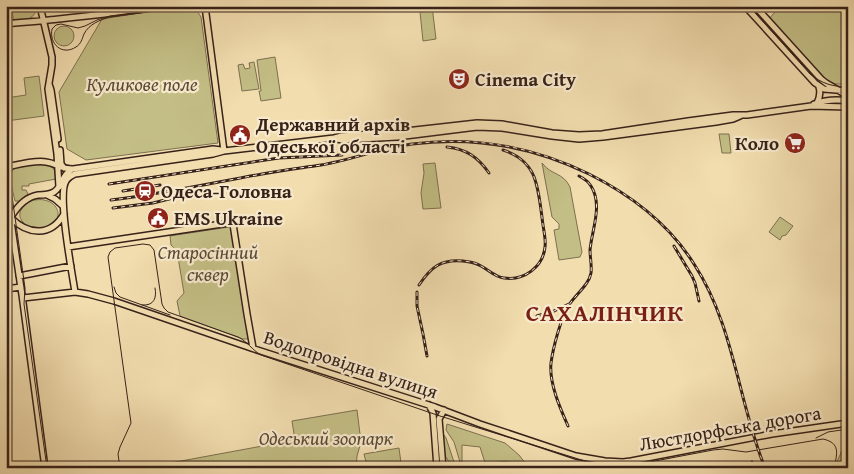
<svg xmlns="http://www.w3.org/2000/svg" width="854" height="474" viewBox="0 0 854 474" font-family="'Gentium Book Plus',serif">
	<rect width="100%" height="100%" fill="#f2ddaf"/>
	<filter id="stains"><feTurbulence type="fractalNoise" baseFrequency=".004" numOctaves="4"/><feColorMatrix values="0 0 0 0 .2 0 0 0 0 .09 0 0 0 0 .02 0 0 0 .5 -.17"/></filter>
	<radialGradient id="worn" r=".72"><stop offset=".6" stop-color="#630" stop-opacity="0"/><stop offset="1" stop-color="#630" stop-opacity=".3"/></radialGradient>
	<path fill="#c3be85" stroke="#7d7050" d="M11,6H37C36,19 25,21 14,23Z
		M184,6C194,6 196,9 201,17L218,143L86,160L67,149L59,92L102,19Z
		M426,6H432L436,39L423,41L420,12L427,11Z
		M780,6H848V84H836L828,81L818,73L769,19Z
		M54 36a10 10 0 1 1 20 0a10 10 0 1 1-20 0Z
		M275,57L281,98L261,101L259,91H261L257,60Z
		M254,62L259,89L242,91L238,65L243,64L245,69L250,68L249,63Z
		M39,76L44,116L6,121V98L26,95L24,78Z
		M719,134H729L731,153H722Z
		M43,163L49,165L54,169L56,179L29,184V186H22V190H26L28,194L19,201H15L9,175C15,163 32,165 43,163Z
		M435,163L441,208L423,209L421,193L424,173L423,164Z
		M542,163C552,176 563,172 570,187L582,252L580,257L559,260L554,230L559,229V224L552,217Z
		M33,200C37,200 41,199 44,200C56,202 63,214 54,223C37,240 0,216 33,200Z
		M780,217L793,226L786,235L782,236L780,240L769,232Z
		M229,227L232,228L234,233L248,339H243L180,316L177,301L184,293L177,251L171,245L170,236Z
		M357,410L361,442L357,456L356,468H143L295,440L292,421Z
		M447,424L505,443L519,455L529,468H518C509,457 498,462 486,466L480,447L462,445V462H460L454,442L446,430Z
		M444,435L446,438L456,468H451L450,463L445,456L443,436Z
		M848,437V468H836V464Z
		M399,448L401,463L380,466L379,464L367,466L364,454Z"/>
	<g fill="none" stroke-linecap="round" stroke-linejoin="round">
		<g stroke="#37221a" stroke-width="8">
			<path id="major" d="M40,6L52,57V65L48,89L57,154L59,187
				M205,6L224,151
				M745,6L815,83L824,89L848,91
				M755,6L821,79L826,83L848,96
				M6,24C20,22 34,22 49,20C87,16 126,12 164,6
				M49,84L51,90L58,139
				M817,103C820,97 821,93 819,87
				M814,104C825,100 837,99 848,101
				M337,139L342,140L397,137L477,127L502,128L552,136L579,139L603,137L716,122L733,119L740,116
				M60,150L61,164L64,168
				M6,174L11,166C20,164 37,160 46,162C56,163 60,169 73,169L213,149L221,150
				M6,188L22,295L45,468
				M47,195L55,199L63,206
				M11,217C17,207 25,197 38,195C44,195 49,195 54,192C62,187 61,176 71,170
				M11,218C28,235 51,237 64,214
				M68,247L229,223L233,224L247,314L253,348
				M19,276L71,266
				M6,289L21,287
				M75,292C72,272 57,195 66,181C68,177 71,176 75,174L213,154L224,151L334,138L342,136L397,132L477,123L502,124L552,133L579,135L602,134L688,121L733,115H747L811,106L848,107
				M23,298L75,292L88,294L114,301L251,348L435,407L480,424L576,456L605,461L623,462L631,461L772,434L848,423
				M429,405L433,413L437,468
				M443,468L439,419L444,410"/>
		</g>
		<use href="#major" stroke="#f2ddaf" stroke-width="5"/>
		<path stroke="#37221a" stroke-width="1" d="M185,6L110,16L97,20L85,26L78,28L61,24L56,25L52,29C49,44 62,56 76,47C81,44 82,39 84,34C89,24 100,20 110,17L190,6
			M749,6L810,74C821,83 834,88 848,86
			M6,174L11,189L25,288L24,304L47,468
			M114,287L116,293L120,297L170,315
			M142,305C154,306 157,298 155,288
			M816,438L828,432L848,429
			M120,468L118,454L120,447L131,423L108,257L110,252L115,248L143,244L150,245L154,250L162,304L164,308L168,312L238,337C247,341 252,350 261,355L440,416L588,462L610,465H634L713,450L723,449L746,452L823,439C841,443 837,454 834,468"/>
		<g stroke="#37221a" stroke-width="3">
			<path id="rail" d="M447,147C466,149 478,157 489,173
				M109,184L279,158L342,155
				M123,191L160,185
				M111,200C162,194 212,183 262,174C282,170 301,168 321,165C351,160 381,148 412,144C475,136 532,146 589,174C631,195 669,224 694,264C734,325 738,401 765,468
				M113,208L153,203L189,194
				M674,246L692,276L695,283L699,301
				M419,285C431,267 441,259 463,261C470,262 475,262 481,266C489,270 495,277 504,278C524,281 543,267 545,247C546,240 544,232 543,225C541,211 540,197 536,183C532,166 519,155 503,150
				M417,292V306L423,334L427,356
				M537,316L554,311L569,304
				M568,426C560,408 549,383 551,363C553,348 561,317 569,305C576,294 589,285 591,273C592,266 590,257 590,250C592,229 603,205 591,186C588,181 583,178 579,176
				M752,462L754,468"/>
		</g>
		<use href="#rail" stroke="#f7e9cb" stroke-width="1" stroke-dasharray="4" stroke-linecap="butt"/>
	</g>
	<defs>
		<g id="theatre-disc" transform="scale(1.125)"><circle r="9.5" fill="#8f2418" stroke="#f7e9cb"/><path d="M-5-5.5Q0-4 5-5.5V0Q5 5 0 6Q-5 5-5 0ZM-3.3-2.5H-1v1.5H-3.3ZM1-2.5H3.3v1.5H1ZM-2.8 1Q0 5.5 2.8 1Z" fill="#fff"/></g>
		<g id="civic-disc" transform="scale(1.125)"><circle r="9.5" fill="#8f2418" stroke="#f7e9cb"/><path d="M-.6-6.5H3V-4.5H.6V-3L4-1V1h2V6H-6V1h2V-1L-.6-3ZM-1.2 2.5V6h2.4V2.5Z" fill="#fff"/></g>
		<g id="supermarket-disc" transform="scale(1.125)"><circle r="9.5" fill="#8f2418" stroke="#f7e9cb"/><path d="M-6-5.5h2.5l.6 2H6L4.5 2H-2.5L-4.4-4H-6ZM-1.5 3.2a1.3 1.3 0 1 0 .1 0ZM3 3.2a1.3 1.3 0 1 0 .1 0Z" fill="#fff"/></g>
		<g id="station-disc" transform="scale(1.125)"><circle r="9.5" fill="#8f2418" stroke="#f7e9cb"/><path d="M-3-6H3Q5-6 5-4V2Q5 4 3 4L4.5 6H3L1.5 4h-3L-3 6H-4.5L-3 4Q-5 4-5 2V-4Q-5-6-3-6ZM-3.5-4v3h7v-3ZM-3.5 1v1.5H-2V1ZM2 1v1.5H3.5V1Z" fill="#fff"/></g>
	</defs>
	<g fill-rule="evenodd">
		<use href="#theatre-disc" x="459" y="79"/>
		<use href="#civic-disc" x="240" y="135"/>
		<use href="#supermarket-disc" x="795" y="143"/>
		<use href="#station-disc" x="145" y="191"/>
		<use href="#civic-disc" x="158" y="218"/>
	</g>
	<g text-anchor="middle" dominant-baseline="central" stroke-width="4.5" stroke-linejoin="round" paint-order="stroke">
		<g font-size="19" font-weight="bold" fill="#37221a" stroke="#f7e9cb" text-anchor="start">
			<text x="475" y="79">Cinema City</text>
			<text x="256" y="124">Державний архів<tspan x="256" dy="22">Одеської області</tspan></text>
			<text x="779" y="143" text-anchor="end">Коло</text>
			<text x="161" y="191">Одеса-Головна</text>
			<text x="174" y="218">EMS Ukraine</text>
		</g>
		<g font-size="19" font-style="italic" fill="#5a4935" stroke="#f7e9cb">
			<text x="142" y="84">Куликове поле</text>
			<text x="208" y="252">Старосінний<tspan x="208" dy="22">сквер</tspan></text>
			<text x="326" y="438">Одеський зоопарк</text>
		</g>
		<g font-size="19" fill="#37221a" stroke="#f7e9cb">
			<text transform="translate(351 364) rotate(18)">Водопровідна вулиця</text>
			<text transform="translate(730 428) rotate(-10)">Люстдорфська дорога</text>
		</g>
		<g font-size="24" font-weight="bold" letter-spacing="1" fill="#7a1f14" stroke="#f7e9cb">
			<text x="605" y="312">САХАЛІНЧИК</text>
		</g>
	</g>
	<rect width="854" height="474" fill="none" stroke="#f2ddaf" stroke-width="25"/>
	<rect x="8" y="8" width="839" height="459" fill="none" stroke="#37221a" stroke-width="2.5"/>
	<rect x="12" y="12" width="829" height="449" fill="none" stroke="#37221a"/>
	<rect width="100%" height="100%" filter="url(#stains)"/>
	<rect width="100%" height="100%" fill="url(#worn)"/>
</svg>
